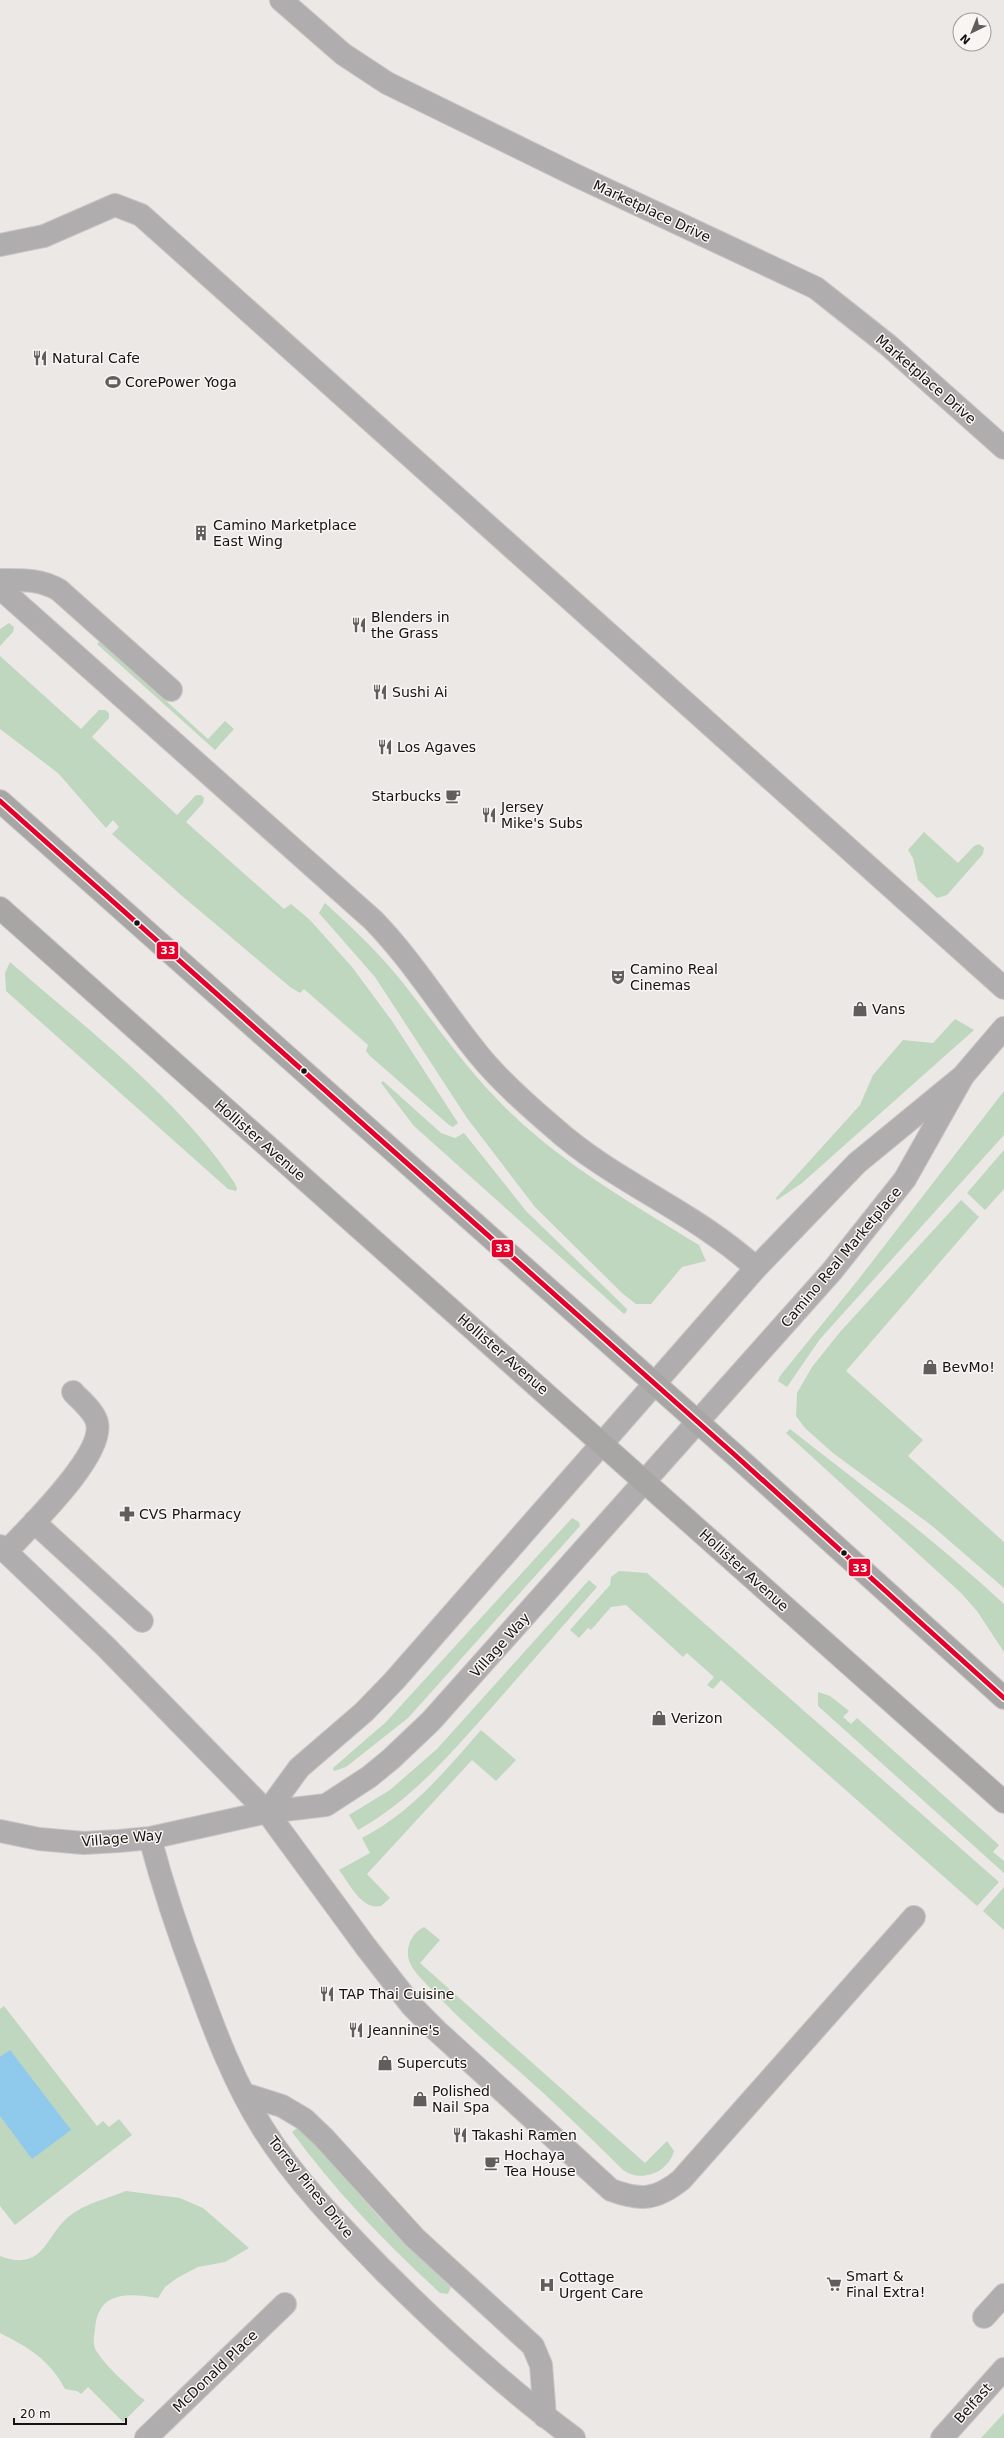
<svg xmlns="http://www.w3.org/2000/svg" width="1004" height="2438" viewBox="0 0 1004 2438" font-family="'DejaVu Sans',sans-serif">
	<rect width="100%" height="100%" fill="#ebe8e6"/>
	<path fill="#bed7be" d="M9,623L14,627L13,632L0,646V629Z
		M100,641L208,739L225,721L234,729L215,750L97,644Z
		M0,656L81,729L99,710H105L109,713V718L92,737L177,815L196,795H201L204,798L203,803L186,822L284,909L291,904L310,920L352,967L392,1021L458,1123L453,1127L449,1125L370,1056L366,1051L368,1045L304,989L300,993L290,987L181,895L112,834L119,827L113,820L106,828L58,773L0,729Z
		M924,832L958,863L974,846L979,844L984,848L983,854L947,895L937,898L918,880L913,858L908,850Z
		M325,903C353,928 380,954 403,983C434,1022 462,1063 496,1098C555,1160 628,1201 699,1245L706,1261L682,1267L651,1304H636L622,1293L535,1207L467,1118L375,977L319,913Z
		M10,962C88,1030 177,1097 234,1182L237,1188L236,1191L228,1189L6,991L5,973Z
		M955,1019L974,1030L802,1183L777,1200L776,1198L860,1105L873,1075L903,1040L933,1043Z
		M383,1081L441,1133L455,1138L464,1133L526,1211L627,1309L626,1312L624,1314L414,1126L381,1083Z
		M1004,1091V1135L820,1339L787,1387L778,1381L780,1376L858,1280Z
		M1004,1150V1189L985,1210L967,1193Z
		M961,1200L979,1217L846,1371L923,1440L908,1456L1004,1542V1588L931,1525L833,1453L805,1428L796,1416L797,1393L812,1367L840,1332Z
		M790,1429C863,1486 936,1541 1004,1604V1652L977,1611L961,1593L786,1433Z
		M572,1518L579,1522L580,1526L408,1718L346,1767L334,1771L333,1768L386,1722Z
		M619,1571L647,1573L999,1882L977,1906L721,1680L713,1689L707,1685L714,1677L687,1653L683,1657L626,1605L611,1607L591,1630L588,1628L579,1638L570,1630L610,1585L611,1577Z
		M589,1580L597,1587C562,1627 528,1666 493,1706C452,1752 412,1800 358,1830L349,1815L390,1790L437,1749Z
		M818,1692L830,1696L849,1711L843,1717L851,1724L857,1718L999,1845L993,1852L1004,1861V1873L818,1706Z
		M481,1730L516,1760L496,1781L472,1760L367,1874L390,1898L381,1906C361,1910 350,1884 339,1870L370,1853L362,1838C411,1813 446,1770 481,1730Z
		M1004,1887V1930L983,1911Z
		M424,1927L440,1940L420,1963L645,2163L667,2141L674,2151C668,2173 641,2183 623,2170C589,2136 555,2103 520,2072C490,2046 460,2020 433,1991C425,1982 415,1974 410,1963C404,1950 411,1933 424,1927Z
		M4,2006L97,2126L103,2121L109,2127L119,2119L132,2135L15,2225L0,2206V2009Z
		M297,2128L313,2141L380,2218L449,2283L451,2287L448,2294L440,2293C386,2243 335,2191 292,2132Z
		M126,2191L180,2198L203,2208L249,2248L225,2262L198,2267L177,2278L165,2287L158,2298C128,2293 98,2291 95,2329C94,2337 92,2345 97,2352C108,2369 126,2383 140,2397L145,2400L123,2422L88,2387L81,2394L77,2391L65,2389C51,2361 28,2347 0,2333V2256C46,2273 44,2234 72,2214C87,2203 109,2198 126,2191Z
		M1004,2413V2438H981Z"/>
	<path fill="#8fcaec" d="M10,2050L71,2130L32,2159L0,2116V2057Z"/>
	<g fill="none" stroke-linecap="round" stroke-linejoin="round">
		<g stroke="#c8c6c5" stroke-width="24">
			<path id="minor" d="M281,0L343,54L387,83L575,175L816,288L888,345L1004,448
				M0,245L44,236L115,205L141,215L1004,988
				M0,580C22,580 40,579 59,590L171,690
				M0,588L373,920C413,961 443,1011 479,1055C501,1082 527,1105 553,1127C614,1182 694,1211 756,1268
				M34,1522L142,1621
				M0,1546L106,1647L267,1812L366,1947L412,2006L437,2031L611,2190C641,2201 656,2200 681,2180L914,1917
				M6,1552C28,1528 105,1455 97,1423C95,1412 81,1401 73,1392
				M267,1812L299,1768L364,1712L394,1681L756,1268L857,1163L963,1076L1004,1028
				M0,1831L39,1839L84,1843L119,1841L150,1838L267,1812L326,1805L369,1777L391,1759L431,1721L832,1271L905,1179L963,1076
				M150,1838C163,1887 179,1935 197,1982C215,2032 234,2082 262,2127C295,2180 340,2226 384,2271C443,2330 506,2388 574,2438
				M244,2094L282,2106L304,2119L324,2138L415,2238L533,2346L541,2365L545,2417
				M984,2317L1004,2295
				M146,2438L285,2304
				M942,2438L1004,2369"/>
		</g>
		<g stroke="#c8c6c5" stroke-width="24">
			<path id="major" d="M0,801L736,1456L1004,1698
				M0,908L1004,1802"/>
		</g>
		<use href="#minor" stroke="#afadad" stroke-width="22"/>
		<use href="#major" stroke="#a8a6a5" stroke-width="22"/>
		<g stroke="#f9f5f3" stroke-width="8">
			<path id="bus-1" d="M0,801L736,1456L1004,1698"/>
		</g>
		<use href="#bus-1" stroke="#e4002b" stroke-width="5"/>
	</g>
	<defs>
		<g id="restaurant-bare" transform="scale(1.2)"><path d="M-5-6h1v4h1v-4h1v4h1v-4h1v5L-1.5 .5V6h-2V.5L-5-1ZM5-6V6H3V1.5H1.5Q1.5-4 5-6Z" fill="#5f5e5c" stroke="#f9f5f3" stroke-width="2.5" paint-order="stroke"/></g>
		<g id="stadium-bare" transform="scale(1.2)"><path d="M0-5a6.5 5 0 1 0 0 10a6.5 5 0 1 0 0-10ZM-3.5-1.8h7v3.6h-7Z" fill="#5f5e5c" stroke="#f9f5f3" stroke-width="2.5" paint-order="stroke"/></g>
		<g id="building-bare" transform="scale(1.2)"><path d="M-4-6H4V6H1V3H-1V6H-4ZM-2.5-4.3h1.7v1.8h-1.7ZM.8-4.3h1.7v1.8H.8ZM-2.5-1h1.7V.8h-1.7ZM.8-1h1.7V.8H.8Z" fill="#5f5e5c" stroke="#f9f5f3" stroke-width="2.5" paint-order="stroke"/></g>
		<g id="cafe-bare" transform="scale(1.2)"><path d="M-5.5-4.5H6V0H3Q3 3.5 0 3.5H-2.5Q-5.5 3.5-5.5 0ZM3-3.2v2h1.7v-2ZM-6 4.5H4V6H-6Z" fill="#5f5e5c" stroke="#f9f5f3" stroke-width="2.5" paint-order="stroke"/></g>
		<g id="theatre-bare" transform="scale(1.2)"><path d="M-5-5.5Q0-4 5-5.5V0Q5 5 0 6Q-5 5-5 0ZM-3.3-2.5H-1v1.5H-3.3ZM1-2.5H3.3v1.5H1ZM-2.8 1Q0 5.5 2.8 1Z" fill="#5f5e5c" stroke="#f9f5f3" stroke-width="2.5" paint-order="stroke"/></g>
		<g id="shop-bare" transform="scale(1.2)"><path d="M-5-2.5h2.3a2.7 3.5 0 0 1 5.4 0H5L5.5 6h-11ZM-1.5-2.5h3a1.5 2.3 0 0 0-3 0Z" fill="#5f5e5c" stroke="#f9f5f3" stroke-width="2.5" paint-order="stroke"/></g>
		<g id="pharmacy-bare" transform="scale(1.2)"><path d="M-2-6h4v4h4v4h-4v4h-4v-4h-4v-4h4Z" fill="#5f5e5c" stroke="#f9f5f3" stroke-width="2.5" paint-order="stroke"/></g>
		<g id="supermarket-bare" transform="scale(1.2)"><path d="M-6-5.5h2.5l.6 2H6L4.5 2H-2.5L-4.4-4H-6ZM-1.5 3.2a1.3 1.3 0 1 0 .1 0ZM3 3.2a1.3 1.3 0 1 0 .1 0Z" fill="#5f5e5c" stroke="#f9f5f3" stroke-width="2.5" paint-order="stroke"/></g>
		<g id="hospital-bare" transform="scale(1.2)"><path d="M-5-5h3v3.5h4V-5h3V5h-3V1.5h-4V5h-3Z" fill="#5f5e5c" stroke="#f9f5f3" stroke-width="2.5" paint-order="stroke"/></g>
	</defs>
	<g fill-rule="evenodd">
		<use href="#restaurant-bare" x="40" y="358"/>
		<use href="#stadium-bare" x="113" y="382"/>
		<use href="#building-bare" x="201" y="533"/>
		<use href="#restaurant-bare" x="359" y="625"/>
		<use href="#restaurant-bare" x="380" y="692"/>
		<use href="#restaurant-bare" x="385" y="747"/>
		<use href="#cafe-bare" x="453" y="796"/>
		<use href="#restaurant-bare" x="489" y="815"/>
		<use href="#theatre-bare" x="618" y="977"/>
		<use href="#shop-bare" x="860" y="1009"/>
		<use href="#shop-bare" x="930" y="1367"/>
		<use href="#pharmacy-bare" x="127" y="1514"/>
		<use href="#shop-bare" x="659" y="1718"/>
		<use href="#restaurant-bare" x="327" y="1994"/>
		<use href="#restaurant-bare" x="356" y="2030"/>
		<use href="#shop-bare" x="385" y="2063"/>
		<use href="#shop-bare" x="420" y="2099"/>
		<use href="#restaurant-bare" x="460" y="2135"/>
		<use href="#cafe-bare" x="492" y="2163"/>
		<use href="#supermarket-bare" x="834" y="2284"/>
		<use href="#hospital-bare" x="547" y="2285"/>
	</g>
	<g fill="#141312" stroke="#f9f5f3" stroke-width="1.5">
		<circle cx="137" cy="923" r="3.5"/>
		<circle cx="304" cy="1071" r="3.5"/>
		<circle cx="844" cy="1553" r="3.5"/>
	</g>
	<g text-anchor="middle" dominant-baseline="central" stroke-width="3" stroke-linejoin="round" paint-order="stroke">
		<g font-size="14" fill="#141312" stroke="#f9f5f3">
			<text transform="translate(652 211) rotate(25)">Marketplace Drive</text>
			<text transform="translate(926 379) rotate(41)">Marketplace Drive</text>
			<text transform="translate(260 1140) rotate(41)">Hollister Avenue</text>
			<text transform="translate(841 1257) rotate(-50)">Camino Real Marketplace</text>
			<text transform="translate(503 1354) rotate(41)">Hollister Avenue</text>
			<text transform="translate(744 1570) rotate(42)">Hollister Avenue</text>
			<text transform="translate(500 1645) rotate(-48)">Village Way</text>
			<text transform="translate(122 1838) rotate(-5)">Village Way</text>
			<text transform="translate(311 2187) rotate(51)">Torrey Pines Drive</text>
			<text transform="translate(215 2371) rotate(-44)">McDonald Place</text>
			<text transform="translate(973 2403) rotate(-48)">Belfast</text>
		</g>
		<g font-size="14" fill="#141312" stroke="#f9f5f3" text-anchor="start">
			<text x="52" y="358">Natural Cafe</text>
			<text x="125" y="382">CorePower Yoga</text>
			<text x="213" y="525">Camino Marketplace<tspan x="213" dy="16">East Wing</tspan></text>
			<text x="371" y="617">Blenders in<tspan x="371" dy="16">the Grass</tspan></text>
			<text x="392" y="692">Sushi Ai</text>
			<text x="397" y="747">Los Agaves</text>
			<text x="441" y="796" text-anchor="end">Starbucks</text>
			<text x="501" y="807">Jersey<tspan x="501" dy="16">Mike's Subs</tspan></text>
			<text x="630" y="969">Camino Real<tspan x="630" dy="16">Cinemas</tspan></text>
			<text x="872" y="1009">Vans</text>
			<text x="942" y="1367">BevMo!</text>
			<text x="139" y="1514">CVS Pharmacy</text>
			<text x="671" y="1718">Verizon</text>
			<text x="339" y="1994">TAP Thai Cuisine</text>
			<text x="368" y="2030">Jeannine's</text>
			<text x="397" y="2063">Supercuts</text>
			<text x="432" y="2091">Polished<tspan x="432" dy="16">Nail Spa</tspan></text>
			<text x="472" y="2135">Takashi Ramen</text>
			<text x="504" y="2155">Hochaya<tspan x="504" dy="16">Tea House</tspan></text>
			<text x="846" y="2276">Smart &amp;<tspan x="846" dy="16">Final Extra!</tspan></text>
			<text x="559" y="2277">Cottage<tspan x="559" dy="16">Urgent Care</tspan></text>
		</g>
	</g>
	<g stroke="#f9f5f3" stroke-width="1.5">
		<rect x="156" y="941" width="23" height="19" rx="4" fill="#e4002b"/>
		<rect x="491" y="1239" width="23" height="19" rx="4" fill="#e4002b"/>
		<rect x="848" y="1558" width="23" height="19" rx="4" fill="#e4002b"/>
	</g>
	<g font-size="11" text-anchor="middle" font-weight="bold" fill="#fff">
		<text x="168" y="954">33</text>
		<text x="503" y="1252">33</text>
		<text x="860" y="1572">33</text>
	</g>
	<g transform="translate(972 32) rotate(223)"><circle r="19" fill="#f9f5f3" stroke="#9d9b99"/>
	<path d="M0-3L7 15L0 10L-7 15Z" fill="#5f5e5c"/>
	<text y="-6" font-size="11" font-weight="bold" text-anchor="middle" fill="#141312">N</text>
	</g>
	<path d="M14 2418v6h112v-6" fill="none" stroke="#141312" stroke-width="2"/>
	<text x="20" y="2418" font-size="12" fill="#141312" stroke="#f9f5f3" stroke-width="3" paint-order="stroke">20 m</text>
</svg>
